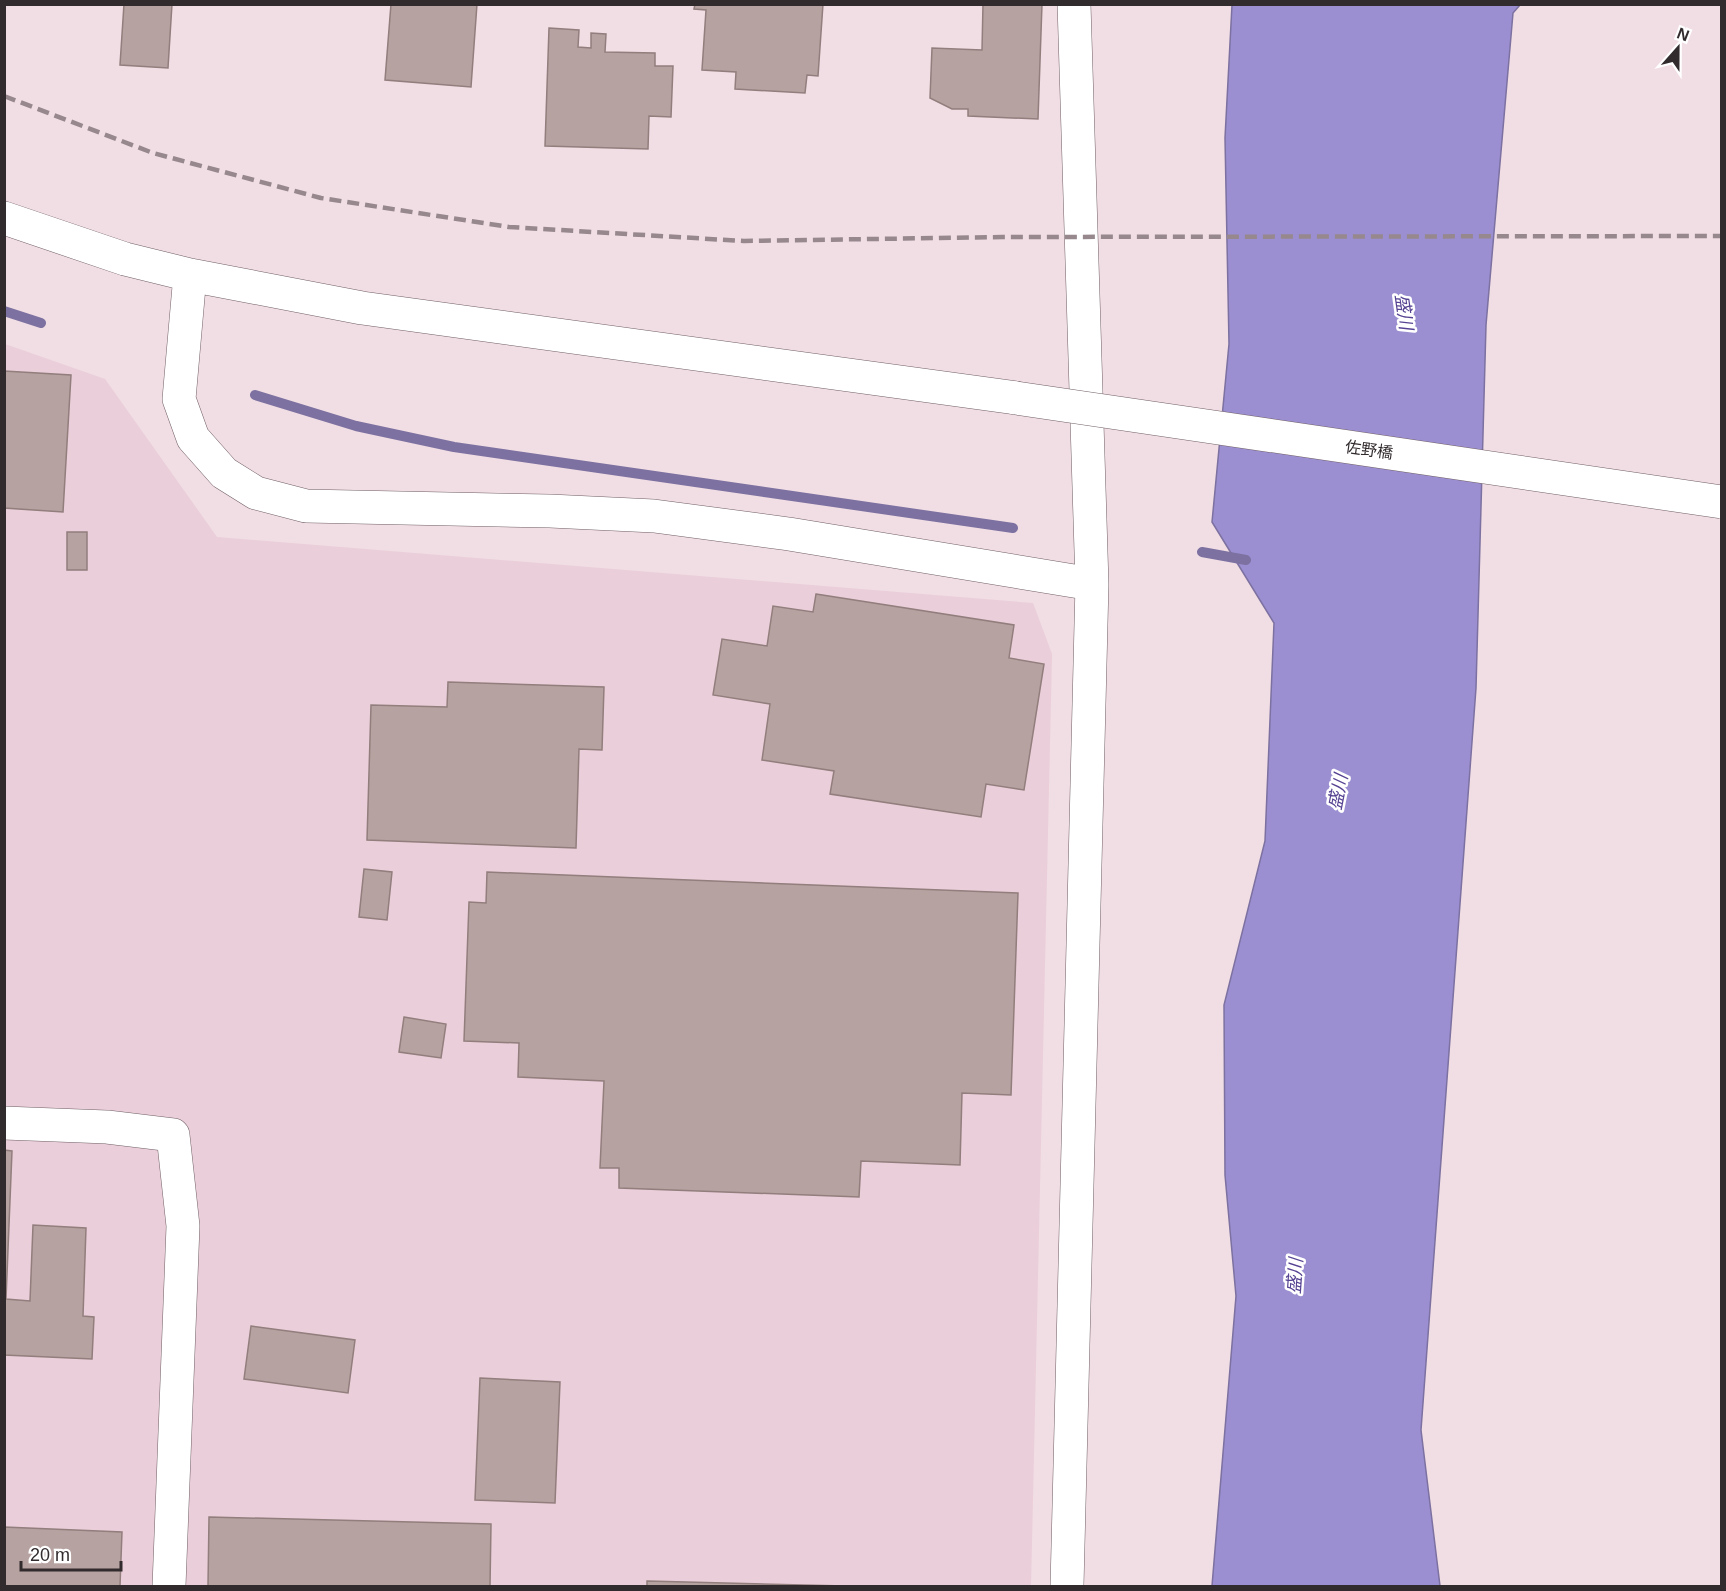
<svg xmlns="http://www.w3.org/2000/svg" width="1726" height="1591" viewBox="0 0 1726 1591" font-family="Helvetica,'Noto Sans JP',sans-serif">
	<rect width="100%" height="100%" fill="#f1dde4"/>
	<path fill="#eaced9" d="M5,344L105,379L217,537L1033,603L1052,654L1031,1586H5Z"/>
	<path fill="#9b8fd1" stroke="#7c71a0" stroke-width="1.5" d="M1232,5H1520L1513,13L1486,325L1476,688L1421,1430L1440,1586H1212L1236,1296L1225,1175L1224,1005L1265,841L1274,623L1212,522L1229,344L1225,138Z"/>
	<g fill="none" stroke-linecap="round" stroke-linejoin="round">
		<path stroke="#7c71a0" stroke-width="10" d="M4,311L41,323
			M255,395L356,426L454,447L1013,528
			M1202,552L1246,560"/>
	</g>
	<path fill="#b6a2a0" stroke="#927e7d" stroke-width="1.5" d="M124,4H172L168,68L120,65Z
		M391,4H477L471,87L385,80Z
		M695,4H823L818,76L807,75L805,93L735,89L736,72L702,70L706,10L694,9Z
		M983,4H1042L1038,119L968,116V109H952L930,98L932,48L982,50Z
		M549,28L579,30L578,47L591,48V33L606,34L605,52L655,53V66H673L671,117L649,116L648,149L545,146Z
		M4,371L71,375L63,512L4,508Z
		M67,532H87V570H67Z
		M816,594L1014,625L1009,658L1044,664L1024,790L986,784L981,817L830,794L834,771L762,760L770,704L713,695L722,639L767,646L773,606L813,612Z
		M448,682L604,687L602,750L579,749L576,848L367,840L371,705L447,707Z
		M364,869L392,872L387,920L359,917Z
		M487,872L1018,893L1011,1095L962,1093L960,1165L861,1161L859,1197L619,1188V1168H600L604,1081L518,1077L519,1043L464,1041L469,902L486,903Z
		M404,1017L446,1024L441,1058L399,1052Z
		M4,1150L12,1151L6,1299L30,1301L33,1225L86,1228L83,1316L94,1317L92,1359L4,1355Z
		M251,1326L355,1340L348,1393L244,1379Z
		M480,1378L560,1382L555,1503L475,1500Z
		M209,1517L491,1524L490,1586H208Z
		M4,1527L122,1532L120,1586H4Z
		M647,1581L845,1586H647Z"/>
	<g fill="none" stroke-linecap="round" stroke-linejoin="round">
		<g stroke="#706066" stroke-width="34">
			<path id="minor" d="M4,1123L107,1127L173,1135L183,1226L169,1586"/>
		</g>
		<g stroke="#706066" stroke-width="34">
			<path id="tertiary" d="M4,218L125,259L190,275L362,308L1016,398
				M190,275L179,399L193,438L224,473L256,493L306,506L550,511L654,516L789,534L1092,584
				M1067,1586L1092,584L1074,4"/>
		</g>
		<use href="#minor" stroke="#fff" stroke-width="33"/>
		<use href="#tertiary" stroke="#fff" stroke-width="33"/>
		<path stroke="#96888d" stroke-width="4.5" stroke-dasharray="12 6" stroke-linecap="butt" d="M4,96L153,153L321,198L509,227L744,241L1002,237L1722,236"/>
		<g stroke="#706066" stroke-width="34" stroke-linecap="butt">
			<path id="tertiary-bridge" d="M1016,398L1722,502"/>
		</g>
		<use href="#tertiary-bridge" stroke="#fff" stroke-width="33"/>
	</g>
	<g text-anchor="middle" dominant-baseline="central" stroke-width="5" stroke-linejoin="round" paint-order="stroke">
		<g font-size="16" fill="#322b2d" stroke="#fff">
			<text transform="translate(1369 450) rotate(8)">佐野橋</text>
		</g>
		<g font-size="18" font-style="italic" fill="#564292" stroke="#fff">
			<text transform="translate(1404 312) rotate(82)">盛川</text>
			<text transform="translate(1338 792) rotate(-79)">盛川</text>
			<text transform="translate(1295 1276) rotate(-86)">盛川</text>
		</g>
	</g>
	<rect width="1726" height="1591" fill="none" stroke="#322b2d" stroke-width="12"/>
	<g transform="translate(1678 48) rotate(21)" stroke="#ffffff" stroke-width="4.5" paint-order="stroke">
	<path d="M0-4.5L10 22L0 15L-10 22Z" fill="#322b2d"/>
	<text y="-9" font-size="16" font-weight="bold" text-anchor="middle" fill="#322b2d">N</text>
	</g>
	<path d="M21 1561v9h100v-9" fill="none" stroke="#322b2d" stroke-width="3"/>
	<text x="30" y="1561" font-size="18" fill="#322b2d" stroke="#ffffff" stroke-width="4.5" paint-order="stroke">20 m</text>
</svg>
